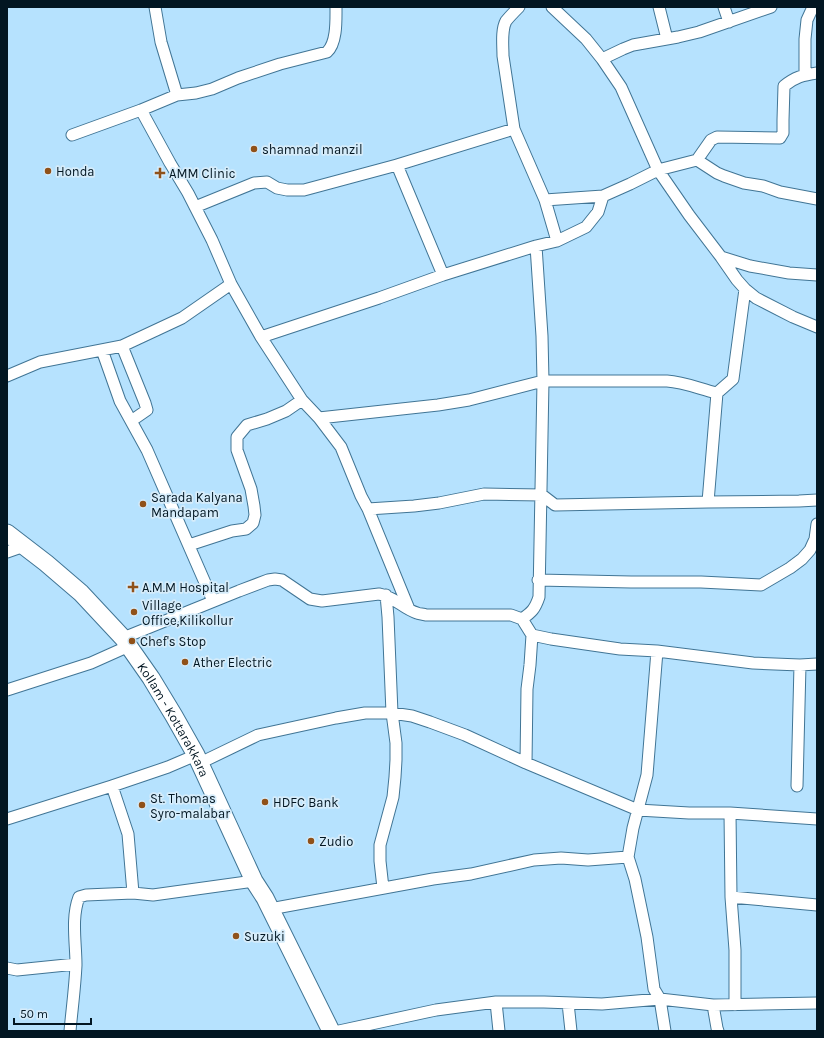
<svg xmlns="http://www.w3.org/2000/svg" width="824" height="1038" font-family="Karla,sans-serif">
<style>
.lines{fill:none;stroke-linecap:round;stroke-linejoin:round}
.street-casing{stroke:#417595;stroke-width:13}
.primary-casing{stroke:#417595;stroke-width:19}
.street{stroke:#fff;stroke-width:11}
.primary{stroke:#fff;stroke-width:17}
.poi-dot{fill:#905119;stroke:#d6ecfa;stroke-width:1.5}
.labels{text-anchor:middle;stroke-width:3.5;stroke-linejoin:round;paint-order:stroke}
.poi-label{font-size:13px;fill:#021622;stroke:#d6ecfa;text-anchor:start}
.street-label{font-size:13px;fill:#021622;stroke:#d6ecfa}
</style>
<rect width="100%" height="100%" fill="#b6e2fe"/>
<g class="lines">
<g class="street-casing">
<path id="street" d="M155 7 161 42 177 95
M519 7C515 11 510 16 506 21 501 30 503 46 503 56L514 129 545 200 557 241
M552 7 586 39 602 59 621 87 658 170 689 215 721 257 737 280 745 289 756 298 793 317 817 327
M659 7 667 39
M724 7 729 22
M602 59 623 49 633 45 678 37 699 32 771 7
M805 74V39L807 20 813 7
M141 110 170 163 188 193 212 240 231 284 261 337 302 400 319 418 341 447 361 496 368 509 409 609
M72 135 141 110 177 95 196 93 212 89 238 78 280 64 327 52C337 43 336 20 336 7
M697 160 717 173 724 176 744 183 763 186 780 192 817 199
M397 165 514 129
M545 200 603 196
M195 207 254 183 267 182 277 188 287 190H304L397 165 443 275
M721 257 750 266 789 273 817 275
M261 337 379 298 443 275 536 246 557 241 586 227 598 212 603 196 630 184 658 170 697 160 711 140 717 137 780 138 783 133V120L784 86C795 77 803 75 817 73
M122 346 145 403 147 410 134 419
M102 350 120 401 147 450 213 601
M7 376 40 362 122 346 182 318 231 284
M319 418 438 405 469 400 543 381H667C684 382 700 389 717 393
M708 502 717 393 733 379 745 289
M368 509 414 506 439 503 484 494 542 495 555 505 708 502 799 501 817 500
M189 545 232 531 246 529 253 523 255 515 254 506 251 489 237 450V437L247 425 267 419 286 411 302 400
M7 552 24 546
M538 580 631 582H701L761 585 790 568 802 559 810 550 815 539 817 524
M522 619C532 612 535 609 539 597L543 381 542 336 536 246
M123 638 239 591 268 580 275 579 282 580 310 599 322 601 379 594C395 597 402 608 417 613 419 614 423 614 426 615H511L522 619 532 635 551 639 620 649 657 651 753 663 800 665 817 664
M657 651 647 775 633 828 628 857 635 879 647 937 654 989 660 999 665 1031
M7 690 91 663 129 646
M200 763 258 735 336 718 365 713H392L412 716 430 722 465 735 526 763 638 810 689 813H730L817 819
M526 763 527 689 530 665 532 635
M797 786 800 665
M730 813 731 897 735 950V1005
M7 819 112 786
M383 888 380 861V845L393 797 395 777 396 760V743L392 713 388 617 386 595
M133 893 128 834 112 786 168 767 196 755
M731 897 817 905
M270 909 433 879 471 874 534 860 561 858 588 860 628 857
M7 968 17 970 76 964
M496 1002 499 1031
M568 1003 571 1031
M713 1005 717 1028 718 1031
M70 1031C72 1009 75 987 76 965 76 943 71 918 79 897L86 895 133 893 153 895 254 881
M339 1031 436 1010 496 1002H544L602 1004 660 999 713 1005 817 1003"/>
</g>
<g class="primary-casing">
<g id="primary">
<path id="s1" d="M7 533 46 563 81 593 123 638 151 678 174 716 196 755 254 881 265 898 331 1031"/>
</g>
</g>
<use href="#street" class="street"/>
<use href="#primary" class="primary"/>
</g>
<g class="poi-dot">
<circle cx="254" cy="149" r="4"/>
<circle cx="48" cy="171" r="4"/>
<path d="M158 167h4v4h4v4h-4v4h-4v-4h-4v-4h4z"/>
<circle cx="143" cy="504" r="4"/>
<path d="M131 581h4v4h4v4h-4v4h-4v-4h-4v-4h4z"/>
<circle cx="134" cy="612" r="4"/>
<circle cx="132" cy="641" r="4"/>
<circle cx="185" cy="662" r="4"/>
<circle cx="265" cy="802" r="4"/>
<circle cx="142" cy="805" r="4"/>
<circle cx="311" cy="841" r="4"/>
<circle cx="236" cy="936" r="4"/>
</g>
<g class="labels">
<g class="poi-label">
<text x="262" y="154">shamnad manzil</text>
<text x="56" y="176">Honda</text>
<text x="169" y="178">AMM Clinic</text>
<text x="151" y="502">Sarada Kalyana<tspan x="151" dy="15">Mandapam</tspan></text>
<text x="142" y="592">A.M.M Hospital</text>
<text x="142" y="610">Village<tspan x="142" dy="15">Office,Kilikollur</tspan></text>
<text x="140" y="646">Chef's Stop</text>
<text x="193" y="667">Ather Electric</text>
<text x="150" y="803">St. Thomas<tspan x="150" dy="15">Syro-malabar</tspan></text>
<text x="273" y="807">HDFC Bank</text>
<text x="319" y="846">Zudio</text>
<text x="244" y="941">Suzuki</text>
</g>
<g class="street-label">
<text dy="5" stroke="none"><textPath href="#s1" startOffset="253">Kollam - Kottarakkara</textPath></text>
</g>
</g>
<rect width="824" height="1038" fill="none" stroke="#021622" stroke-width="16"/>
<path d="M14 1018v6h77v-6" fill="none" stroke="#021622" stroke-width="2"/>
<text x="20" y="1018" font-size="12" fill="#021622" stroke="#d6ecfa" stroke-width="3" paint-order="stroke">50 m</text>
</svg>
